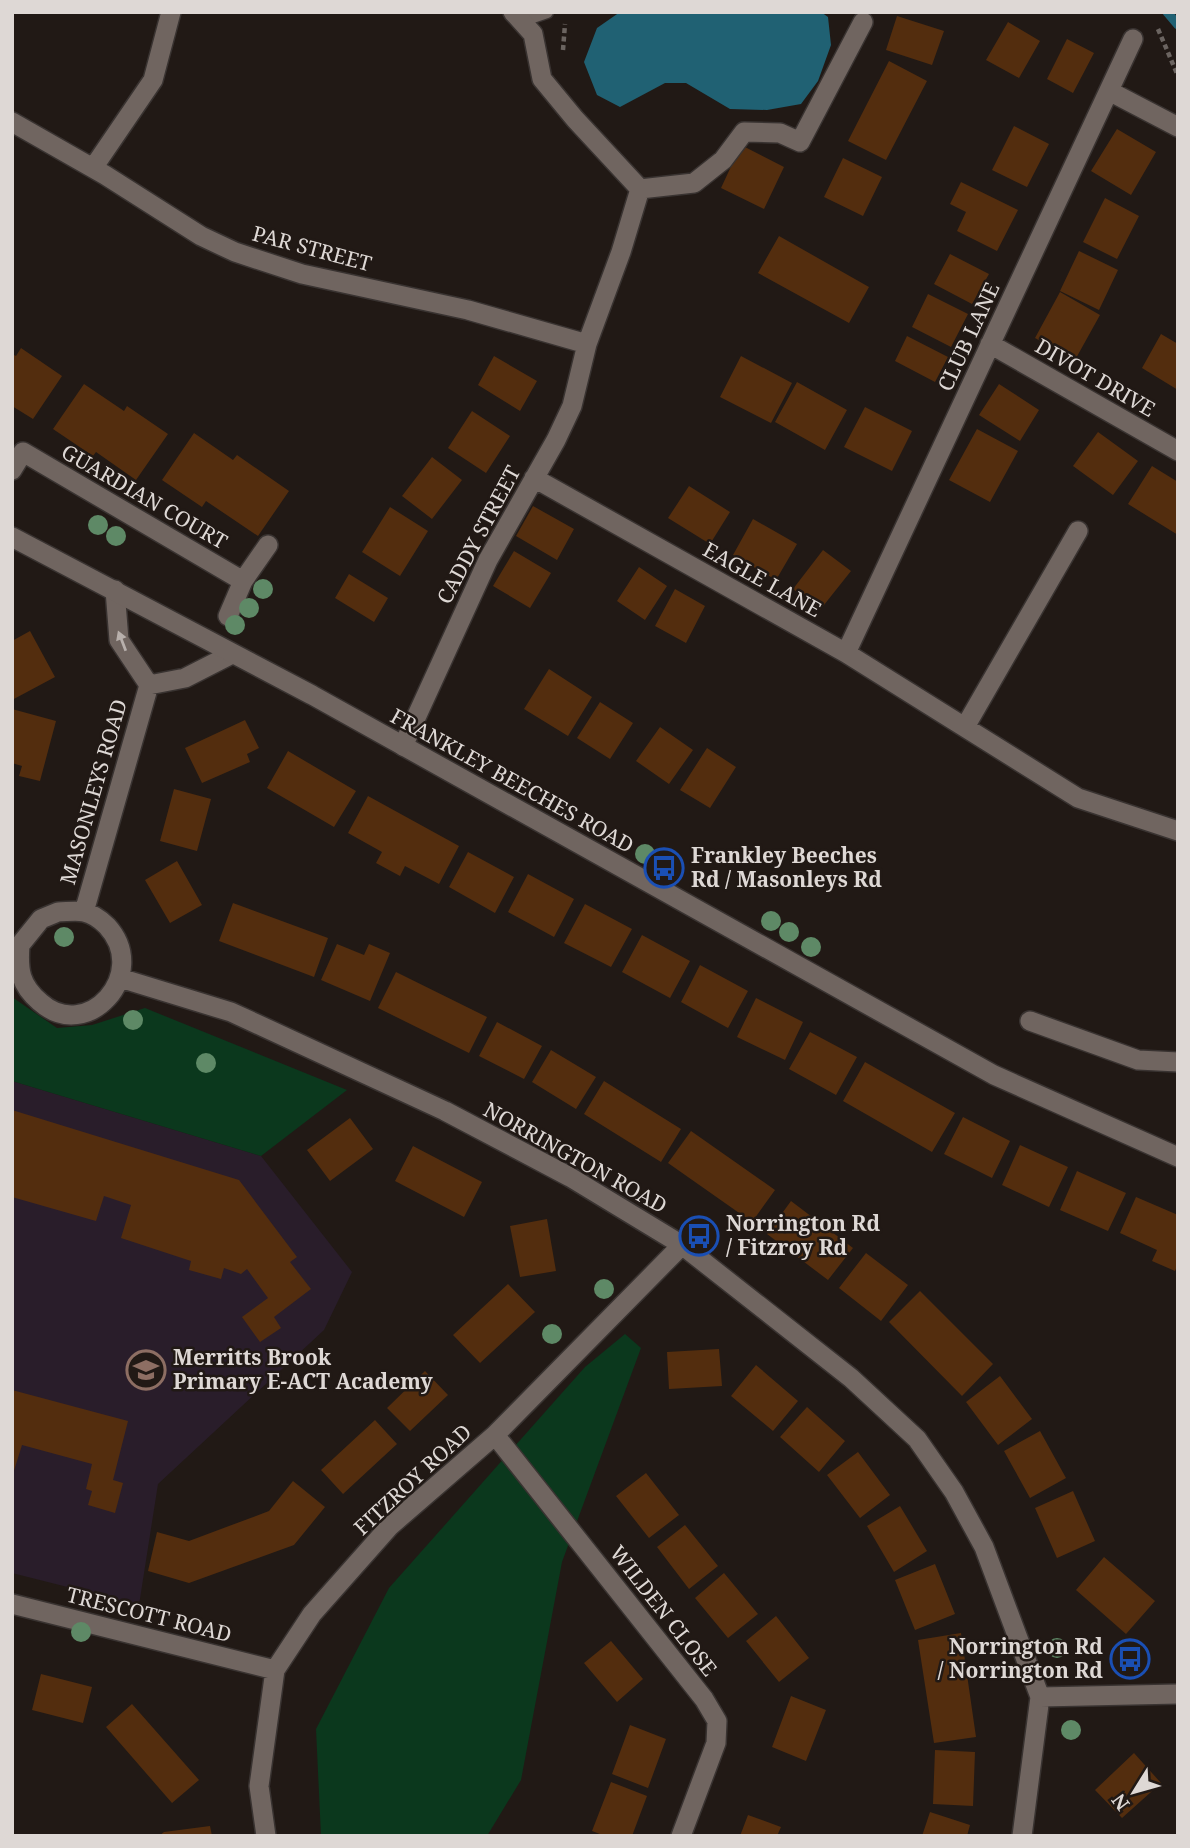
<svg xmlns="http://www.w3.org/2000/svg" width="1190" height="1848" font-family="'Noto Serif',serif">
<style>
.education{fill:#291d2a}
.green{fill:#0b381d}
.water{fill:#206173}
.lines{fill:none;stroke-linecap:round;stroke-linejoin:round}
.stream{stroke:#206173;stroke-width:9}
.building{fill:#532d0e}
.service-casing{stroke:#393331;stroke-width:15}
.minor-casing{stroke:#393331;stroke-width:22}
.tertiary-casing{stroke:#393331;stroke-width:22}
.path{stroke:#6b6460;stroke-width:4.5;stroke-dasharray:5 3.5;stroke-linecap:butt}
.service{stroke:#706560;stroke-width:12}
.minor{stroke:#706560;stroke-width:19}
.tertiary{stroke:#706560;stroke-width:19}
.tree{fill:#5e8966}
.oneway{fill:#b8b0ac}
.labels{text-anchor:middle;stroke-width:5;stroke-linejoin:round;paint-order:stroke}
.street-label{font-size:21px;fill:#ded8d5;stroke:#211915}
.poi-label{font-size:21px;font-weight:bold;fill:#ded8d5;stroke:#211915;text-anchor:start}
</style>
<rect width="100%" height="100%" fill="#211915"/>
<path class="education" d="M12 1081 261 1156 352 1272 324 1330 158 1484 139 1605 12 1573Z"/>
<path class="green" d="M12 997 57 1028 92 1025 145 1008 347 1090 261 1156 12 1081Z
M625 1334 641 1348 562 1562 521 1780 487 1836H321L316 1729 389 1588 585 1367Z"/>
<path class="water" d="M620 12H821L828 17 831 45 818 81 801 104 767 110 730 109 686 83H665L620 107 597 95 584 62 597 28Z"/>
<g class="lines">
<path class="stream" d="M1167 12 1178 25"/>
</g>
<path class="building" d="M897 16 944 31 932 65 886 50Z
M1008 22 1040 41 1019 78 986 60Z
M1067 39 1094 53 1073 93 1047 79Z
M889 61 927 81 886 160 848 141Z
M1014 126 1049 144 1027 187 992 170Z
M1117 129 1156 152 1131 195 1091 171Z
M741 145 784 167 764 209 721 188Z
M843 158 882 177 863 216 824 197Z
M961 182 1018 210 997 251 957 231 966 212 950 204Z
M1105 198 1139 216 1117 259 1083 242Z
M779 236 869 287 849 323 758 273Z
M1079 251 1118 270 1099 310 1060 291Z
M950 254 989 274 972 304 934 284Z
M1060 292 1100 315 1075 360 1035 338Z
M928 294 968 314 951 347 912 327Z
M1161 334 1178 344V390L1142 368Z
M907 336 948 357 935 382 895 361Z
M21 348 62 376 33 419 12 406V354L16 356Z
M494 356 537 381 520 411 478 385Z
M741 356 792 383 771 423 720 397Z
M797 382 847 410 825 450 775 422Z
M84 384 124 411 127 406 168 434 136 480 96 452 93 456 53 429Z
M999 384 1039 410 1020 441 979 415Z
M865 407 912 431 892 471 844 447Z
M472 411 510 436 486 473 448 448Z
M977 429 1018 451 990 502 949 480Z
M1098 432 1138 461 1113 495 1073 466Z
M194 433 233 460 237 455 289 491 258 536 206 501 202 507 162 480Z
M432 457 462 480 432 519 402 496Z
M1152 466 1178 482V535L1128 504Z
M689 486 730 512 710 544 668 518Z
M533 506 574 529 557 560 516 536Z
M390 507 428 531 400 576 362 552Z
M753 519 797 544 776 580 733 555Z
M823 550 851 571 820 610 793 589Z
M514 551 551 573 530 608 493 586Z
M639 567 667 586 645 620 617 601Z
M349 574 388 598 374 622 335 598Z
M675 589 705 606 686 643 655 626Z
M30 631 55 677 12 700V641Z
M549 669 592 697 568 736 524 709Z
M600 702 633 723 610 759 577 738Z
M12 709 56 721 40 781 19 776 22 766 12 763Z
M245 720 259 748 247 754 250 762 202 783 185 748Z
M660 727 693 750 669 784 636 761Z
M707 748 736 767 710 808 680 790Z
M288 751 356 791 334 827 267 788Z
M174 789 211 799 197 851 160 841Z
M368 796 459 846 439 884 405 866 400 876 376 863 382 852 348 833Z
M468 852 514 877 495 913 449 887Z
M177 861 202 905 170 923 145 880Z
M528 874 574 899 554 937 508 912Z
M233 903 328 938 314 977 219 941Z
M585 904 632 929 611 967 564 943Z
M642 935 690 961 670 998 622 972Z
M337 944 364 955 369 944 390 953 370 1001 321 980Z
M700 965 748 991 728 1028 681 1002Z
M396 972 487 1017 469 1053 378 1008Z
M756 998 803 1022 785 1060 737 1037Z
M497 1022 542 1046 524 1079 479 1056Z
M810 1032 857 1057 836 1095 789 1069Z
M551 1050 596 1077 576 1109 532 1082Z
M865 1062 955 1113 932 1152 843 1101Z
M604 1081 681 1129 661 1162 584 1114Z
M12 1110 239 1180 297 1257 290 1262 311 1289 274 1317 281 1328 260 1342 242 1317 268 1298 247 1269 241 1274 224 1268 221 1279 189 1270 191 1261 121 1238 131 1205 104 1196 96 1221 12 1197Z
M963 1117 1010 1141 992 1178 944 1154Z
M350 1118 373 1149 330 1181 307 1150Z
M691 1131 775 1190 752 1222 668 1163Z
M1020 1145 1068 1167 1049 1207 1002 1185Z
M413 1146 482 1182 464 1217 395 1181Z
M1077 1171 1126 1193 1108 1231 1060 1210Z
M1136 1197 1178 1215V1264L1175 1271 1152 1261 1157 1250 1120 1233Z
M791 1201 853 1248 828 1280 767 1234Z
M547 1219 556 1271 520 1277 510 1226Z
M866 1253 908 1285 881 1321 839 1288Z
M508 1284 535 1312 480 1363 453 1335Z
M920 1291 993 1364 962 1396 889 1322Z
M719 1349 722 1386 669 1389 667 1352Z
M756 1365 798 1401 773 1431 731 1396Z
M425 1371 448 1395 410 1431 387 1408Z
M1000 1376 1032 1419 998 1445 966 1402Z
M12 1390 128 1421 113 1480 123 1483 115 1513 88 1505 92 1491 86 1489 92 1464 22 1445 12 1477Z
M807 1407 845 1441 819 1472 780 1437Z
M375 1420 397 1444 343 1494 321 1470Z
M1040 1431 1066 1478 1030 1498 1004 1451Z
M858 1452 890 1495 860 1518 827 1475Z
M646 1473 679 1515 649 1538 616 1496Z
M293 1481 325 1507 294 1545 189 1583 148 1571 157 1532 189 1541 269 1511Z
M1073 1491 1095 1541 1057 1558 1035 1508Z
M900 1506 927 1551 894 1572 867 1526Z
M685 1525 718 1566 689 1589 657 1547Z
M1104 1557 1155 1601 1126 1634 1076 1590Z
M935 1564 955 1614 915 1630 895 1580Z
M724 1573 758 1614 728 1638 695 1598Z
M776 1616 809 1658 779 1682 746 1641Z
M961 1633 976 1737 934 1743 918 1640Z
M611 1641 643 1679 617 1702 584 1663Z
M41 1674 92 1687 83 1723 32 1710Z
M791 1696 826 1710 806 1761 772 1747Z
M132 1704 199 1780 172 1803 106 1727Z
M630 1725 666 1739 648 1788 612 1774Z
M935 1750 975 1752 973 1806 933 1804Z
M1134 1753 1161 1783 1122 1818 1095 1790Z
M611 1782 647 1796 632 1836H605L592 1831Z
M930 1812 970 1825 967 1836H922Z
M748 1815 781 1827 777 1836H740Z
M210 1826 212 1836H159L164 1832Z"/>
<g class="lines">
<g class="service-casing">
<path id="service" d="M521 21 547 12"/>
</g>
<g class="minor-casing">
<path id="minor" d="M513 12 533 34 542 79 575 119 640 189
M1109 91 1178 127
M12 122 105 175 201 236 235 252 302 274 468 310 587 344
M93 168 153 80 171 12
M640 189 694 183 723 160 744 132 780 133 800 142 863 22
M990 344 1178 451
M12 470 23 452 243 581
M534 478 846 653 1078 798 1178 831
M228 616 243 581 268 545
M846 653 1133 39
M149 685 185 678 232 654
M965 727 1078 531
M403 746 488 560 556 440 572 406 587 344 621 252 640 189
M58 912C66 912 76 910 84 912 93 914 101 920 107 926 151 974 87 1044 40 1002 20 985 18 970 20 945L41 919Z
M84 912 149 685 119 640 115 590
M120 978 231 1012 445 1111 570 1177 682 1245 851 1378 917 1439 954 1492 984 1547 1040 1697 1022 1836
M1030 1021 1138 1060 1178 1062
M495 1435 704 1699 717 1721 716 1743 681 1836
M12 1604 275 1670
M1040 1697 1178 1694
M266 1836 259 1786 275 1670 312 1614 390 1526 495 1435 682 1245"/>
</g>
<g class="tertiary-casing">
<path id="tertiary" d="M12 537 312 695 994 1075 1178 1157"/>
</g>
<path class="path" d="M1158 29 1178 76
M563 50 565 24"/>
<use href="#service" class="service"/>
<use href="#minor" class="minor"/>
<use href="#tertiary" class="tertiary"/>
</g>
<g class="tree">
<circle cx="98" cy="525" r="10"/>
<circle cx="116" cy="536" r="10"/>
<circle cx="263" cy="589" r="10"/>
<circle cx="249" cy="608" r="10"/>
<circle cx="235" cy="625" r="10"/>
<circle cx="645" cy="854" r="10"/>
<circle cx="771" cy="921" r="10"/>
<circle cx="789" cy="932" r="10"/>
<circle cx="64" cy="937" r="10"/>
<circle cx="811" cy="947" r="10"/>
<circle cx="133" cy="1020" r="10"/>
<circle cx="206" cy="1063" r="10"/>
<circle cx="604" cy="1289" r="10"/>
<circle cx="552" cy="1334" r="10"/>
<circle cx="81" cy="1632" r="10"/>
<circle cx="1057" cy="1648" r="10"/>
<circle cx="1071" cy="1730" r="10"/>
</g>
<defs><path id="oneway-solid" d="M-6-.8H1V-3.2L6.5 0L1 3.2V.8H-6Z" transform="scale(1.75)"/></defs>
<use class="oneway" href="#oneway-solid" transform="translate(122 641) rotate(-111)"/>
<defs>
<g id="bus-ring" transform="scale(2.0125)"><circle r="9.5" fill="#211915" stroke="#1a4fb4" stroke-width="1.5"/><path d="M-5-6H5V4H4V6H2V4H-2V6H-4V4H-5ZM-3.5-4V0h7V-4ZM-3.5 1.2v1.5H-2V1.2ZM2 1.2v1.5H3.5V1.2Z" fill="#1a4fb4"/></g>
<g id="school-ring" transform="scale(2.0125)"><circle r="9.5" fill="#211915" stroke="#8d6e63" stroke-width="1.5"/><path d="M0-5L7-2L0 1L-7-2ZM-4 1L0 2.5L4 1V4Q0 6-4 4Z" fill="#8d6e63"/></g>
</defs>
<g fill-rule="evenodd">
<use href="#bus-ring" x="664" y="868"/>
<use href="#bus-ring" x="699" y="1236"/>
<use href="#school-ring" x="146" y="1370"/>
<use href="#bus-ring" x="1130" y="1659"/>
</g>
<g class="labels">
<g class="street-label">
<text transform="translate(312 249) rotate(15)" y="7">PAR STREET</text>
<text transform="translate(969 337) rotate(-65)" y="7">CLUB LANE</text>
<text transform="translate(1095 378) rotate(30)" y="7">DIVOT DRIVE</text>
<text transform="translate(144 497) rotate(30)" y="7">GUARDIAN COURT</text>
<text transform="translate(479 535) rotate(-62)" y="7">CADDY STREET</text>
<text transform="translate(762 580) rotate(29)" y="7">EAGLE LANE</text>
<text transform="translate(512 781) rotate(29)" y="7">FRANKLEY BEECHES ROAD</text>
<text transform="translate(94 792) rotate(-74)" y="7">MASONLEYS ROAD</text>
<text transform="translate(575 1158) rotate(29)" y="7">NORRINGTON ROAD</text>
<text transform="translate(413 1480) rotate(-43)" y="7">FITZROY ROAD</text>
<text transform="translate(663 1611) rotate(52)" y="7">WILDEN CLOSE</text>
<text transform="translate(149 1615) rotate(14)" y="7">TRESCOTT ROAD</text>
</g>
<g class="poi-label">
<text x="691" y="863">Frankley Beeches<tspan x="691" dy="24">Rd / Masonleys Rd</tspan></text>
<text x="726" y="1231">Norrington Rd<tspan x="726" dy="24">/ Fitzroy Rd</tspan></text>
<text x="173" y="1365">Merritts Brook<tspan x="173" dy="24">Primary E-ACT Academy</tspan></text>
<text x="1103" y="1654" text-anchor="end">Norrington Rd<tspan x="1103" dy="24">/ Norrington Rd</tspan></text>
</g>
</g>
<rect width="1190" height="1848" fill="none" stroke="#ded8d5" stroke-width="28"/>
<g transform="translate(1134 1792) rotate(233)" stroke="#211915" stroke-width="5" paint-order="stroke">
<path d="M0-5L12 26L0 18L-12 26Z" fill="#ded8d5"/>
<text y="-10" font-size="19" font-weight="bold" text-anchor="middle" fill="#ded8d5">N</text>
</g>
</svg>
